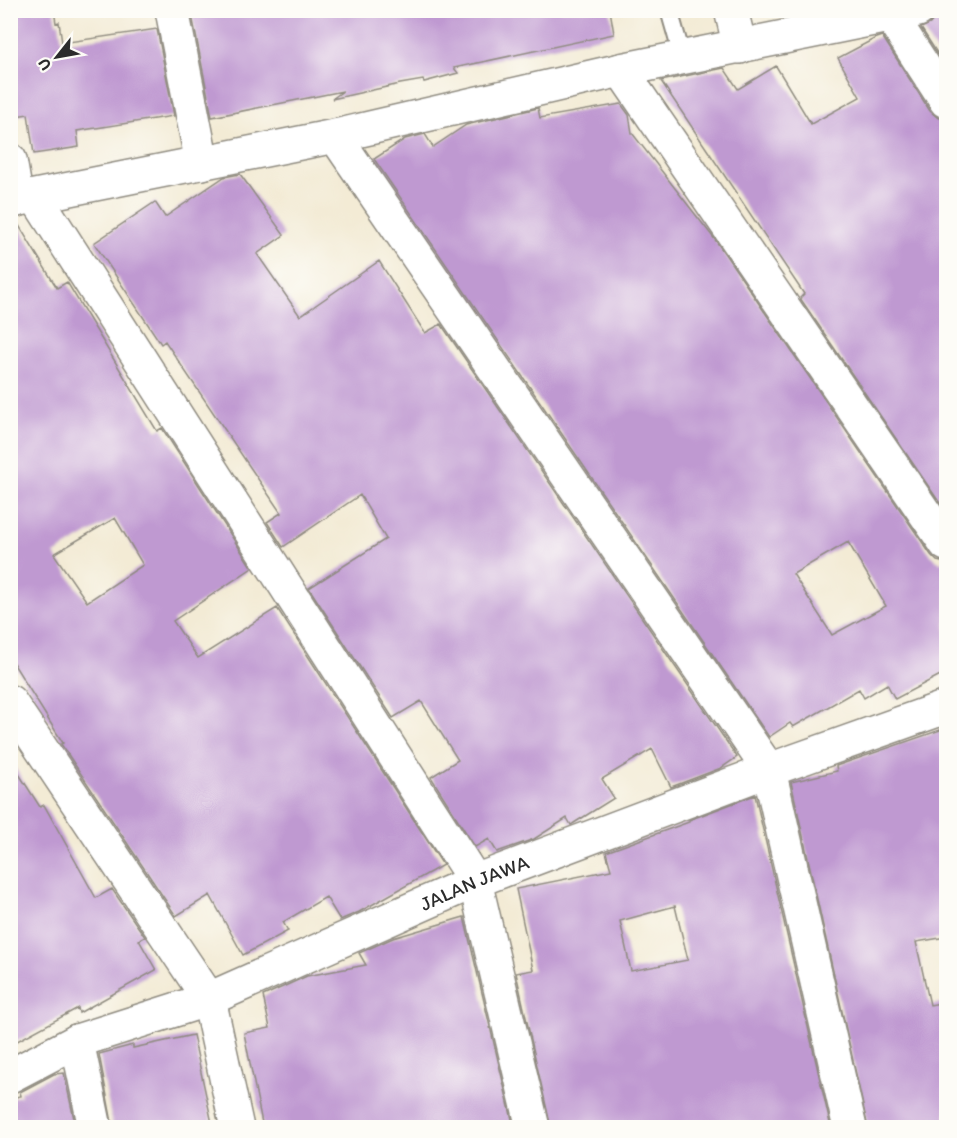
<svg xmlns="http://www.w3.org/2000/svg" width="957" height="1138" font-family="Itim,sans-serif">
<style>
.building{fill:#bf99d1;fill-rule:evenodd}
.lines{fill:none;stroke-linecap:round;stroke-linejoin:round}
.service-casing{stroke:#8f8b80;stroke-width:20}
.minor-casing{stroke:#8f8b80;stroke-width:36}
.service{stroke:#fff;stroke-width:16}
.minor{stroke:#fff;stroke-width:33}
.labels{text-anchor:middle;stroke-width:4.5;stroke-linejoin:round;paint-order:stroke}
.street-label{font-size:20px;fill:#2b2b2b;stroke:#fdfcf7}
</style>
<rect width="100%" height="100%" fill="#fdfcf7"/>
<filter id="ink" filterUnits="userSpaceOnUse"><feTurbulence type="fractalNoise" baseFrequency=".0167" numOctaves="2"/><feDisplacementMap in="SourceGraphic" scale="12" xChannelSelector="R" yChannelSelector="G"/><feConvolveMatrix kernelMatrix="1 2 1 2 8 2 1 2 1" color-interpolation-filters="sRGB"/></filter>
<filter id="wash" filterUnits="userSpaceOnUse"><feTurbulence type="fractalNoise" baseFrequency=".008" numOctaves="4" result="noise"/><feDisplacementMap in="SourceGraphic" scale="24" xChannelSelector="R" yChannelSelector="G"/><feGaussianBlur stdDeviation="1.35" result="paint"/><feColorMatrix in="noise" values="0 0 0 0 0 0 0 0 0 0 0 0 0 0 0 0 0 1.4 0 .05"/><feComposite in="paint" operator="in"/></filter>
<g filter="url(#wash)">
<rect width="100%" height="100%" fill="#f3ebd5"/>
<g id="blocks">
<path class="building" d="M10 10H54L56 23 59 22 62 43 157 29 174 116 77 131 79 147 34 154 28 114 10 117Z
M191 10H610L614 34 454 68 458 73 424 82 423 80 400 84 332 99 343 91 212 117Z
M946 14V67L921 28 930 24 936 16Z
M882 36 930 111 937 117 946 120V512L800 298 804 294 661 81 724 68 738 89 776 66 811 124 860 97 838 58 876 38Z
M621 104 629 115 632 133 716 241 931 555 937 561 946 563V672L895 699 887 684 864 698 859 689 793 727 790 723 769 737 374 159 405 139 425 134 433 147 466 125 538 108 540 118ZM848 542 886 606 832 635 793 574Z
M240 174 284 235 257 254 300 316 379 261 425 333 441 324 737 757 721 768 671 787 652 749 602 779 614 798 574 823 571 825 567 818 534 839 497 852 489 839 475 847 431 777 458 760 421 701 393 718 309 588 386 539 360 495 283 547 267 522 281 513 165 341 161 344 94 243 155 202 165 217 224 177Z
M10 219H15L57 288 67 282 157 431 162 428 252 568 173 621 198 658 277 608 443 865 359 912 340 920 326 897 283 922 288 931 243 955 210 895 176 916 61 744 63 743 10 658ZM115 518 143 565 87 602 54 554Z
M946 728V937L916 942 930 1005 946 1002V1128H868L791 782 837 771 836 766Z
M10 760 40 807 44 805 96 898 112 889 145 937 139 940 156 970 79 1013 78 1008 10 1045Z
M755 795 831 1128H551L516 973 533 970 516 889 611 870 606 852 689 822V820ZM675 906 688 960 631 971 620 921Z
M464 917 514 1128H263L244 1033 270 1028 263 996 307 976 366 965 359 953 393 938Z
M193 1035 213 1128H113L99 1054 133 1045V1048Z
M64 1073 76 1128H10V1098L21 1096 20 1092 54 1074Z"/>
</g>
</g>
<g filter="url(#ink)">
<use href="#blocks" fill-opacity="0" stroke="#8f8b80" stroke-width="1.5"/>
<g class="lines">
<g class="service-casing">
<path id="service" d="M669 10 683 59"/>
</g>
<g class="minor-casing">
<g id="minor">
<path d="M172 10 202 163"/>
<path d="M731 10 740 47"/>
<path d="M891 16 946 101"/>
<path d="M621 70 946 544"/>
<path d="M335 136 769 770 850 1128"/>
<path d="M10 160 17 200"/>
<path d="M36 197 475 881 533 1128"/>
<path d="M10 201 335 136 621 70 918 10"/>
<path d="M10 702 209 999 237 1128"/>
<path d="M77 1041 95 1128"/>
<path id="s1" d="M10 1076 77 1041 209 999 475 881 769 770 946 707"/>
</g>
</g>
<use href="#service" class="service"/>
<use href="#minor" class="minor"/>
</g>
</g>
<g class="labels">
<g class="street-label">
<text dy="7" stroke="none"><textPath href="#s1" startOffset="504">JALAN JAWA</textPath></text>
</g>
</g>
<rect width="957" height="1138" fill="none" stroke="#fdfcf7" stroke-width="36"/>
<g transform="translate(57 57) rotate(239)" stroke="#fdfcf7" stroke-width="4.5" paint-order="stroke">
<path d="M0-4.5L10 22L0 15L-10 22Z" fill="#2b2b2b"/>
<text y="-9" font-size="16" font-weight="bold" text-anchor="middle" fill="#2b2b2b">U</text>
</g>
</svg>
